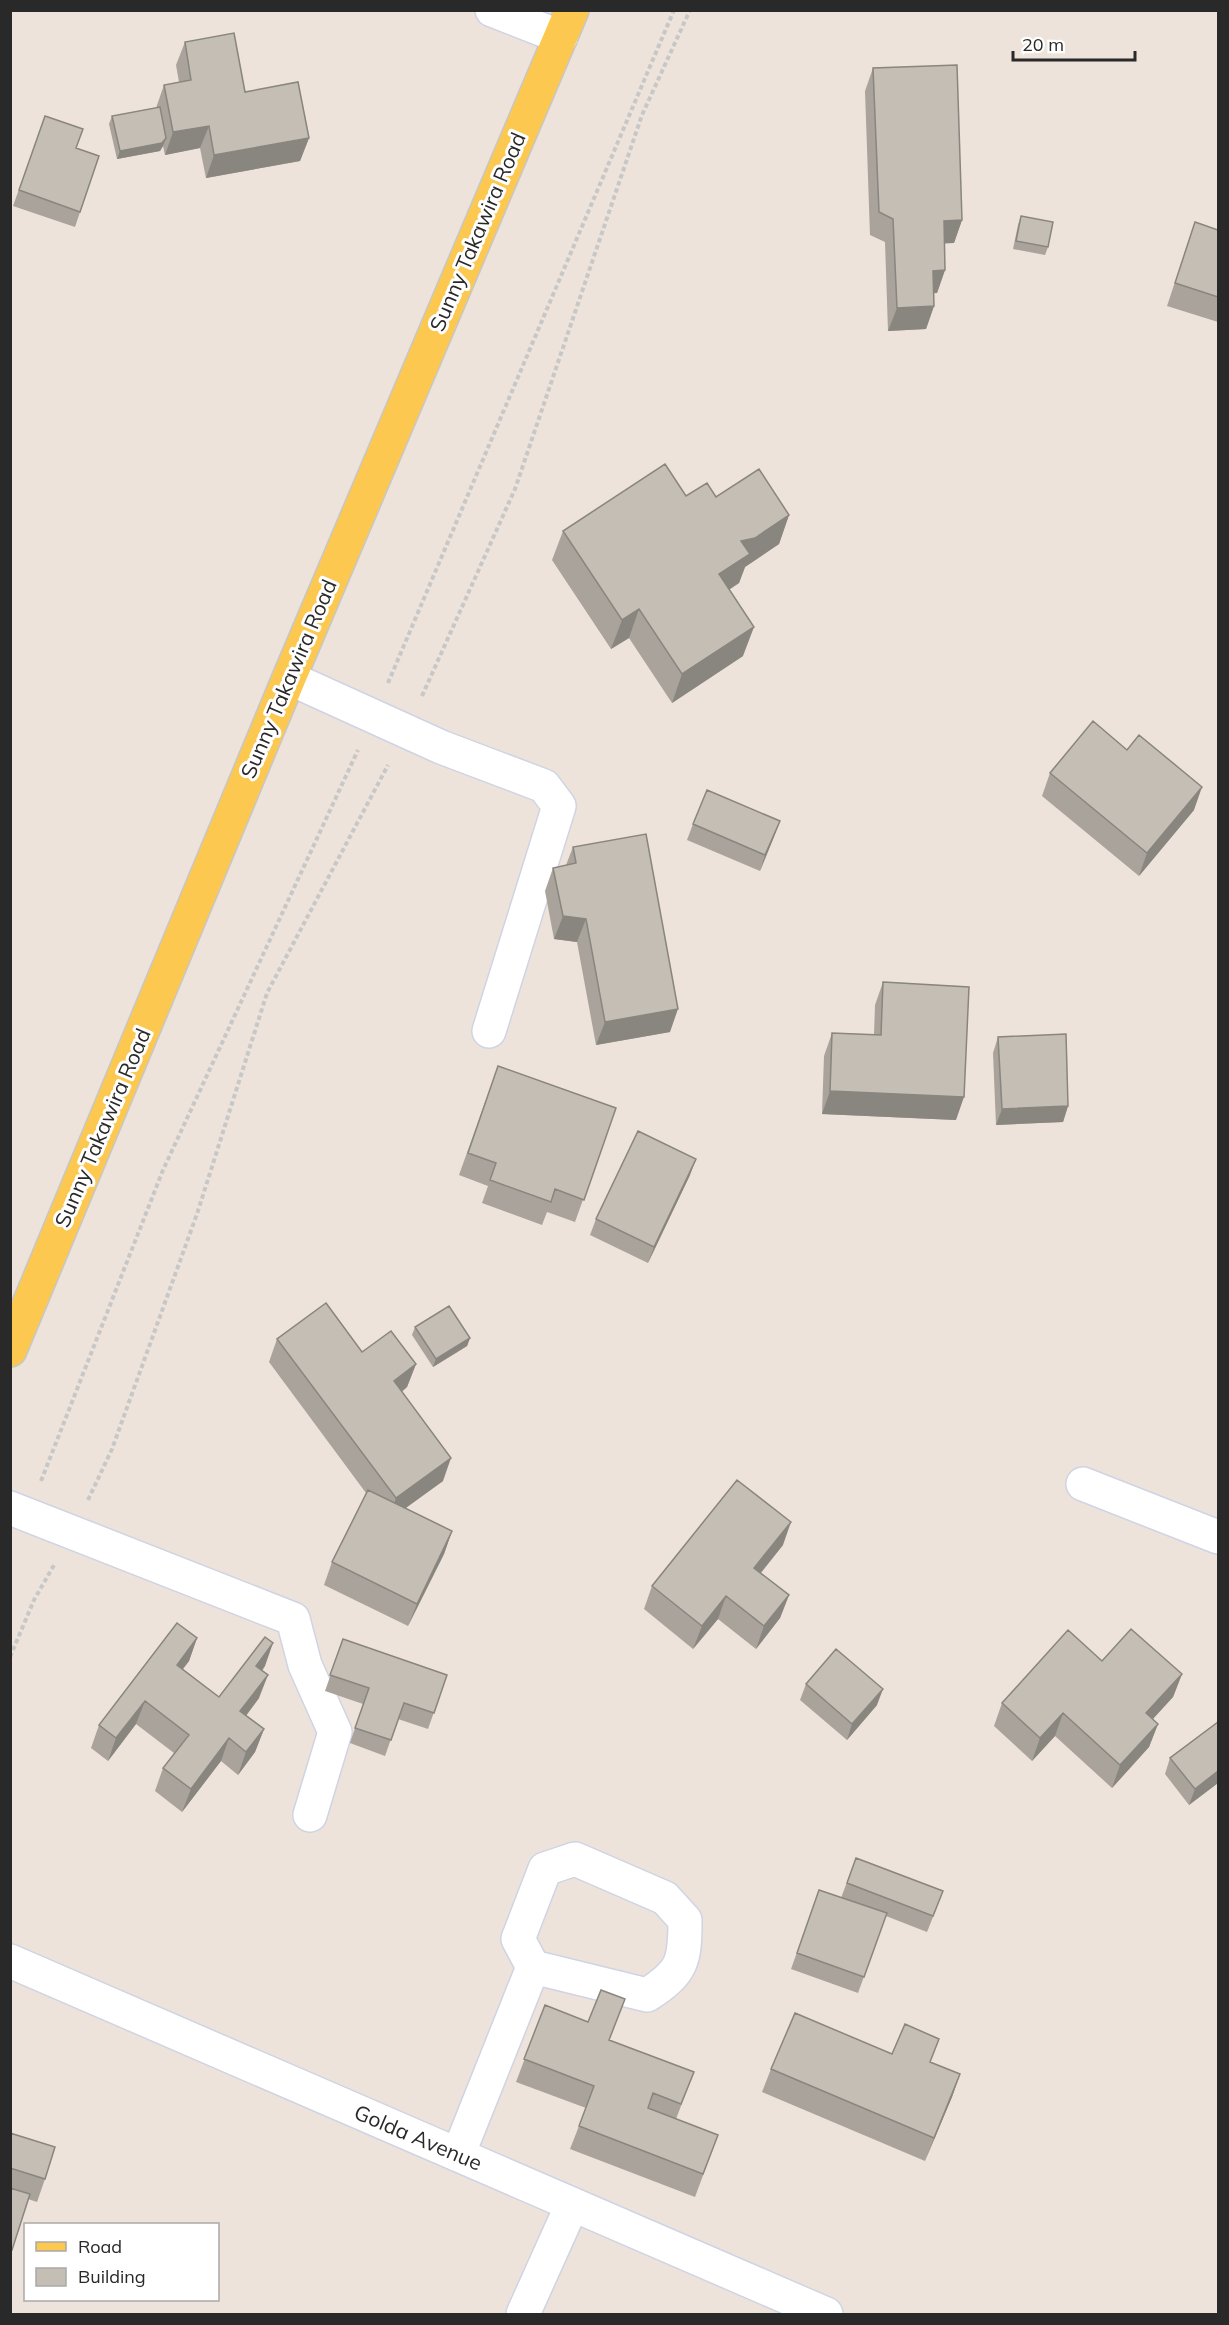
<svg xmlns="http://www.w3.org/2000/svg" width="1229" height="2325" font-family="Mulish,sans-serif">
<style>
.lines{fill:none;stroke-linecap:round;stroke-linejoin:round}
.minor-casing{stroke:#cfd4e4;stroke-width:36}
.major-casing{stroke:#c7c7c7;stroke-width:36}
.path{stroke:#c7c7c7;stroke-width:4;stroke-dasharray:4.5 3;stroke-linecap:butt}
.minor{stroke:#fff;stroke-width:33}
.major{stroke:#fcc850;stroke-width:33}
.wall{fill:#a9a39c}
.shaded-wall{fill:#89857f}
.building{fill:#c4beb5;stroke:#89857f;stroke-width:1.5}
.labels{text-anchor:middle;stroke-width:6;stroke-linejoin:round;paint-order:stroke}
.street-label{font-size:21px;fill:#292929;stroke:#fff}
</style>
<rect width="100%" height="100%" fill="#ede3da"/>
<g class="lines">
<g class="minor-casing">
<path id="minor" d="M492 10 561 37
M289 678 441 747 544 786 559 806 489 1031
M1083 1484 1218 1537
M10 1508 293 1619 305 1665 335 1732 310 1815
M575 1859 665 1898 685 1920C685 1961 683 1972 647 1995L533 1967 518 1939 545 1869Z
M10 1961 826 2314
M458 2155 533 1967
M523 2314 572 2205"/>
</g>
<g class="major-casing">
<path id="major" d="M10 1350 289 678 572 10"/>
</g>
<path class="path" d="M388 683 674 10
M422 696 515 489 642 115 690 10
M41 1481 163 1170 358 750
M88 1500 112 1449 197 1214 267 993 388 765
M10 1657 34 1600 54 1565"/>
<use href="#minor" class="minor"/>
<use href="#major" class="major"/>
</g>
<path class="wall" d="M185 42 245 92 309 138 300 161 206 178 200 148 165 155 163 146 160 151 117 159 109 124 112 116 156 108 164 85 179 82 176 65Z
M873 68 962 220 954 243H944L945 270 937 293H934V306L926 329 888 331 885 242 870 235 865 91Z
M45 116 76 148 99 156 75 227 13 206Z
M1021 216 1048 247 1045 255 1013 249 1018 225Z
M1195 222 1218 230V322L1167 306Z
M686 496 716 497 789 515 779 544 745 567 739 583 729 590 743 656 672 703 629 638 611 649 552 560 563 531Z
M1050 773 1194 810 1139 876 1042 796Z
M780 821 760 871 687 840 693 824Z
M573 847 670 1032 596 1045 577 942 554 939 545 891 553 868 566 865Z
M883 982 956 1120 822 1114 824 1056 832 1033 874 1035 875 1005Z
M998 1037 1068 1106 1063 1122 996 1125 993 1053Z
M498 1066 616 1108 575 1222 547 1212 542 1225 482 1203 488 1186 459 1175Z
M690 1175 648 1263 590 1235 596 1219Z
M415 1327 470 1338 467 1346 433 1367 412 1335Z
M277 1339 362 1352 416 1364 407 1387 402 1392 443 1481 405 1508 452 1531 444 1554 408 1626 324 1585 332 1562 366 1493 269 1362Z
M783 1545 761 1573 789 1595 780 1618 756 1649 718 1619 693 1649 644 1609 652 1586Z
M197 1638 189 1661 183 1669 219 1697 265 1666 262 1671 259 1698 246 1716 264 1729 255 1752 238 1775 221 1761 182 1812 155 1791 163 1768 174 1753 136 1724 108 1761 91 1748 99 1725Z
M343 1639 447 1675 428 1729 398 1719 385 1756 350 1743 363 1704 325 1691Z
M1102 1661 1182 1674 1173 1697 1153 1719 1158 1724 1149 1747 1112 1788 1055 1736 1032 1761 994 1726 1002 1703Z
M806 1684 877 1705 847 1740 800 1700Z
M1218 1722V1783L1189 1805 1165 1774 1170 1758Z
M856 1858 937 1907 927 1932 886 1916 858 1993 791 1969 819 1890 841 1898Z
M545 2005 610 2041 694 2072 676 2119 718 2135 695 2197 570 2149 586 2108 516 2082Z
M892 2054 930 2062 960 2074 952 2097 925 2161 762 2092 771 2069Z
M10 2133 45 2179 37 2202 28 2199 10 2254Z"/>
<path class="shaded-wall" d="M209 126 200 148 165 155 173 132Z
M166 138 163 146 160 151 117 159 120 151Z
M309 138 300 161 206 178 214 155Z
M962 220 954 243 935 244 944 221Z
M945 270 937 293 924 294 933 271Z
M934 306 926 329 888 331 897 308Z
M789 515 779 544 745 567 739 583 708 603 719 574 741 541Z
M639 609 629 638 611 649 622 620Z
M754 627 743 656 672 703 682 674Z
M1202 787 1194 810 1139 876 1147 853Z
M780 821 774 837 760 871 765 855Z
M563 916 586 919 577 942 554 939Z
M678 1009 670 1032 596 1045 605 1022Z
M830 1091 964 1097 956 1120 822 1114Z
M1068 1106 1063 1122 996 1125 1002 1109Z
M696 1159 690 1175 648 1263 654 1247Z
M470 1338 467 1346 433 1367 436 1359Z
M416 1364 407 1387 385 1404 394 1381Z
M451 1458 443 1481 388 1521 396 1498Z
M791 1522 783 1545 746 1591 754 1568Z
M452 1531 444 1554 408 1626 417 1604Z
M789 1595 780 1618 756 1649 764 1626Z
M726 1596 718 1619 693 1649 702 1626Z
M197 1638 189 1661 168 1688 177 1665Z
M273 1643 265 1666 248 1689 256 1666Z
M1182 1674 1173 1697 1137 1736 1146 1713Z
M268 1675 259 1698 232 1734 240 1711Z
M883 1689 877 1705 847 1740 852 1724Z
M145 1701 136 1724 108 1761 116 1738Z
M1063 1713 1055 1736 1032 1761 1040 1738Z
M1158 1724 1149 1747 1112 1788 1120 1765Z
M264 1729 255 1752 238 1775 246 1752Z
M229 1738 221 1761 182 1812 191 1789Z
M1218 1771V1783L1189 1805 1195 1789Z
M960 2074 952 2097 925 2161 934 2138Z"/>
<path class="building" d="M234 33 245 92 298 82 309 138 214 155 209 126 173 132 164 85 191 80 185 42Z
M957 65 962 220 944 221 945 270 933 271 934 306 897 308 893 219 879 212 873 68Z
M160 107 166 138 162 143 120 151 112 116Z
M45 116 83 129 76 148 99 156 80 212 19 190Z
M1021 216 1053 222 1048 247 1016 241Z
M1195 222 1218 230V297L1175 283Z
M665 464 686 496 707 483 716 497 759 469 789 515 755 538 741 541 750 554 719 574 754 627 682 674 639 609 622 620 563 531Z
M1093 721 1127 750 1139 735 1202 787 1147 853 1050 773Z
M707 790 780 821 765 855 693 824Z
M646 834 678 1009 605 1022 586 919 563 916 553 868 576 863 573 847Z
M883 982 969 987 964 1097 830 1091 832 1033 881 1035Z
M1066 1034 1068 1106 1002 1109 998 1037Z
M498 1066 616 1108 584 1200 555 1189 551 1202 490 1180 496 1163 468 1153Z
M638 1131 696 1159 654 1247 596 1219Z
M326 1303 362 1352 391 1331 416 1364 394 1381 451 1458 396 1498 277 1339Z
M449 1306 470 1338 436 1359 415 1327Z
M737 1480 791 1522 754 1568 789 1595 764 1626 726 1596 702 1626 652 1586Z
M368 1490 452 1531 417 1604 332 1562Z
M177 1623 197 1638 177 1665 219 1697 265 1637 273 1643 256 1666 268 1675 240 1711 264 1729 246 1752 229 1738 191 1789 163 1768 189 1735 145 1701 116 1738 99 1725Z
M1131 1629 1182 1674 1146 1713 1158 1724 1120 1765 1063 1713 1040 1738 1002 1703 1068 1630 1102 1661Z
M343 1639 447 1675 434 1713 404 1703 391 1740 355 1728 369 1688 330 1675Z
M836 1649 883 1689 852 1724 806 1684Z
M1218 1722V1771L1195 1789 1170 1758Z
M856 1858 943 1891 933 1916 847 1883Z
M819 1890 887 1913 864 1977 797 1953Z
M601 1990 625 1999 609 2040 694 2072 681 2104 653 2093 648 2108 718 2135 703 2174 579 2126 594 2086 524 2059 545 2005 588 2022Z
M795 2013 892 2054 905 2024 939 2039 930 2062 960 2074 934 2138 771 2069Z
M10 2133 55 2147 45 2179 10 2168Z
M10 2188 30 2194 12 2250 10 2249Z"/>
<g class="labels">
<g class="street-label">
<text transform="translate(478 232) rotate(-67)" y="7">Sunny Takawira Road</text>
<text transform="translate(289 679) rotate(-67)" y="7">Sunny Takawira Road</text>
<text transform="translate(103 1128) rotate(-67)" y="7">Sunny Takawira Road</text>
<text transform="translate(418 2138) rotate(23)" y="7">Golda Avenue</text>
</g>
</g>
<rect width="1229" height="2325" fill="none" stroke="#292929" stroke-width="24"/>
<rect x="24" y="2223" width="195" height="78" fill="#ffffff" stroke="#a9a9a9" stroke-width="1.5"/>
<rect x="36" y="2242" width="30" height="9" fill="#fcc850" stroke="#a9a9a9" stroke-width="1.5"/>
<text x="78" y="2253" font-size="18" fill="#292929">Road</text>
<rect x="36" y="2268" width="30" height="18" fill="#c4beb5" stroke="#a9a9a9" stroke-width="1.5"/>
<text x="78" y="2283" font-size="18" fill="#292929">Building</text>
<path d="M1013 51v9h122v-9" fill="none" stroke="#292929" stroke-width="3"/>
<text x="1022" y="51" font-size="18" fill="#292929" stroke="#ffffff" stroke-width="4.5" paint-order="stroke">20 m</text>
</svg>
